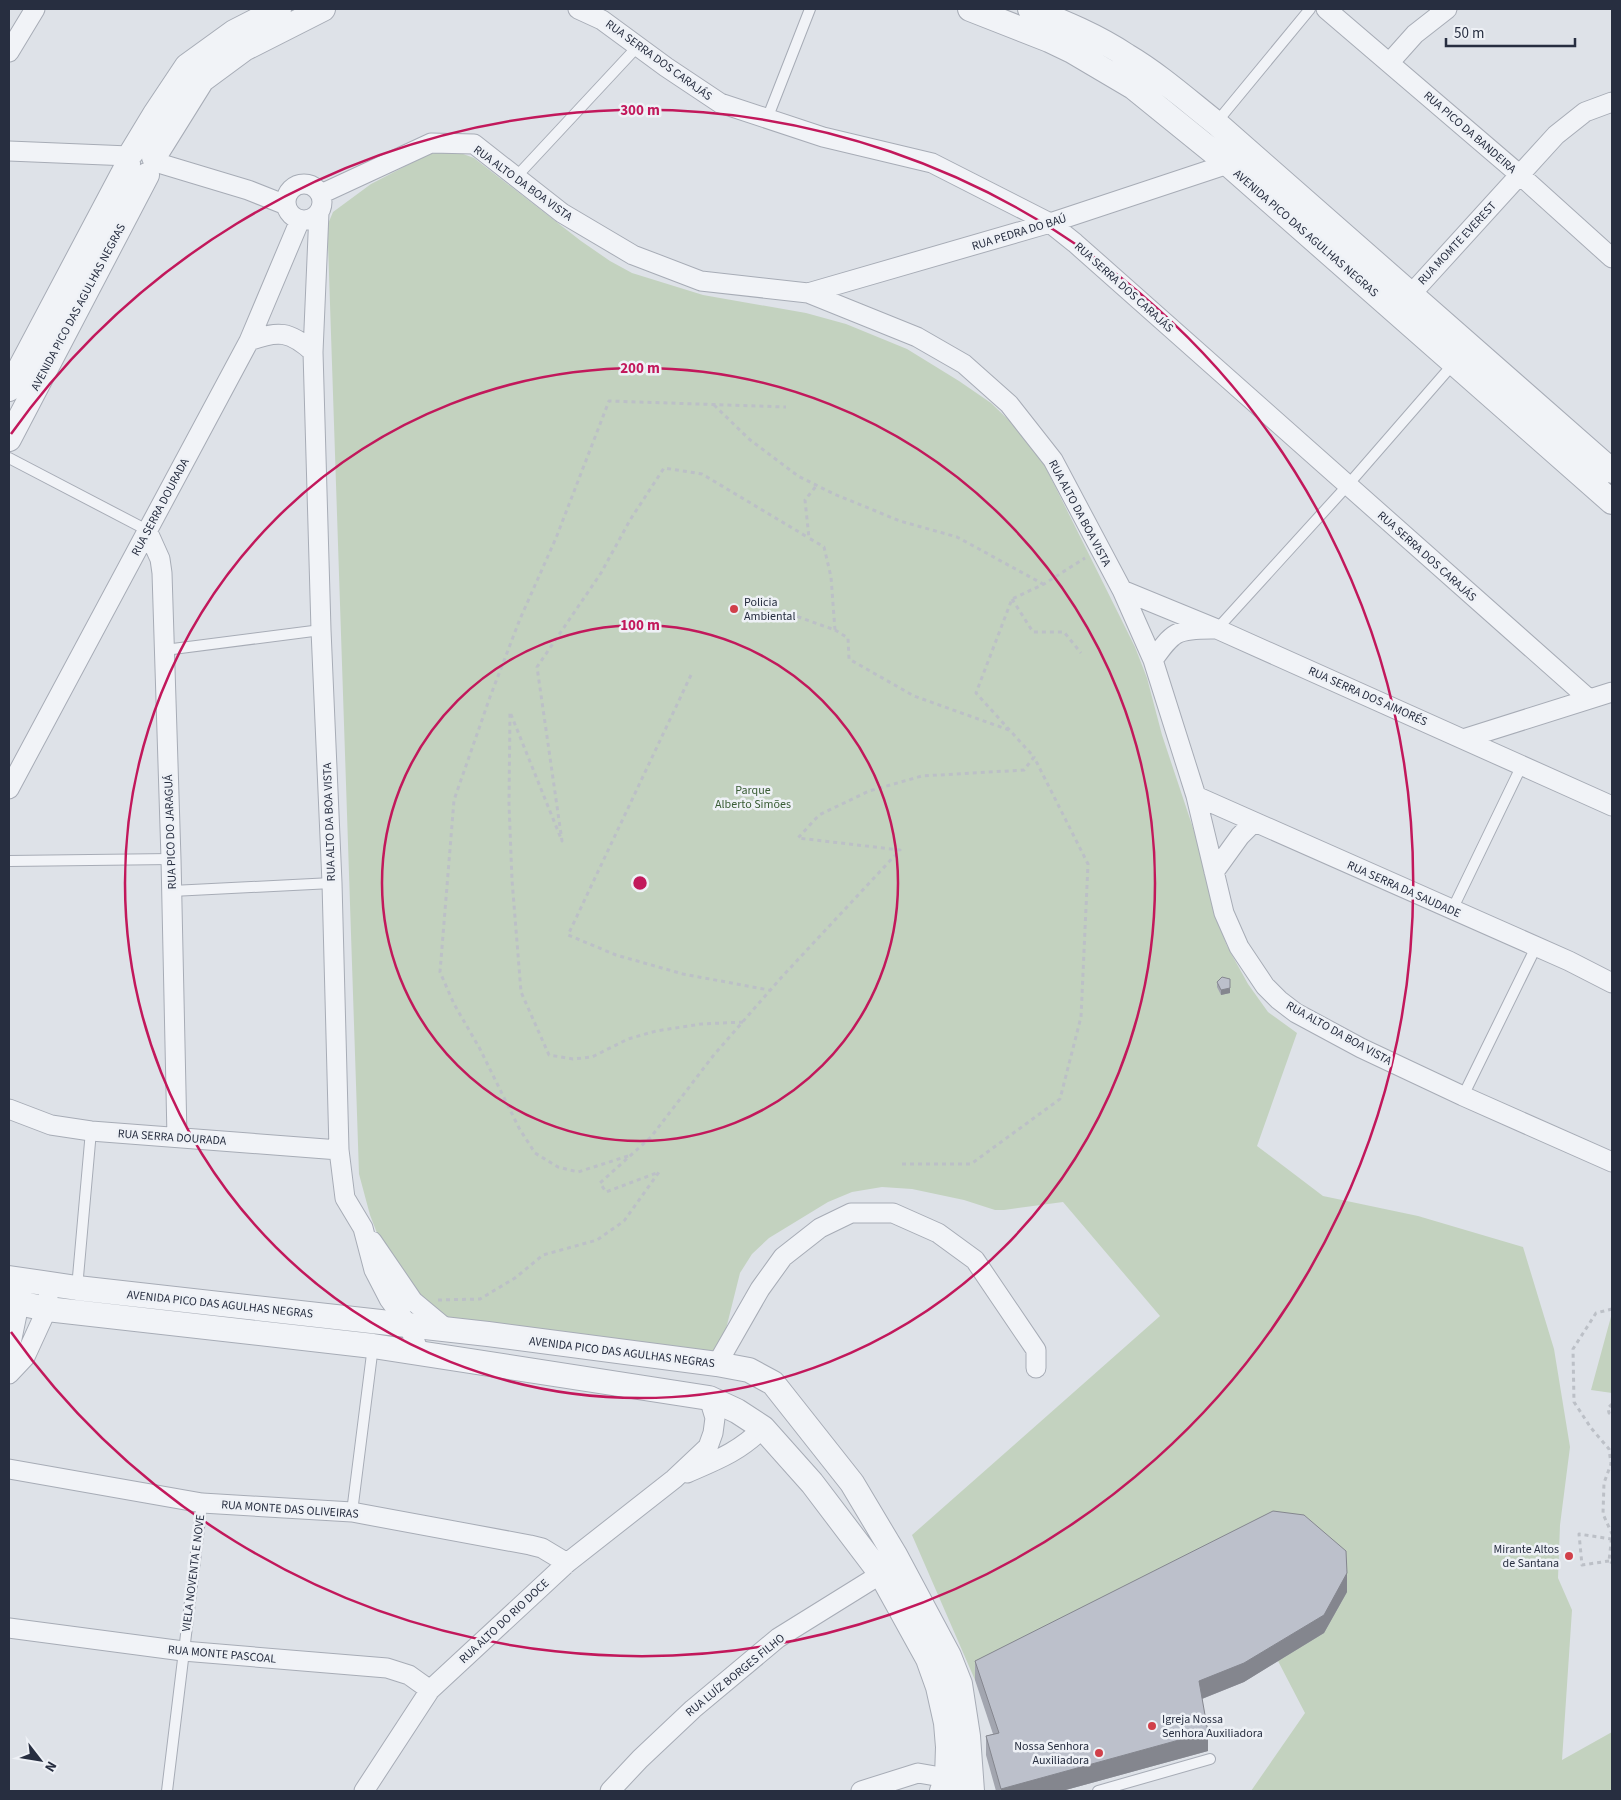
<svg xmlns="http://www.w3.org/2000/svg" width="1621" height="1800" font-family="'Source Sans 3',sans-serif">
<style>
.green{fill:#c3d2bf}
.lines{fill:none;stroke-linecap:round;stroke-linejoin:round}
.service-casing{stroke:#a7acb6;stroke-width:12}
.minor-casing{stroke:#a7acb6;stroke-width:21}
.tertiary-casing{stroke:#a7acb6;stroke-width:26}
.path{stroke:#bcc0c7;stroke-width:3;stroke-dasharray:4 4;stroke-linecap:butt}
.service{stroke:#f1f3f7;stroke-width:10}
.minor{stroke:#f1f3f7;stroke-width:19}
.tertiary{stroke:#f1f3f7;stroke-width:24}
.wall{fill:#a2a5af}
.shaded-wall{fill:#84868e}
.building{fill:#bcc0cb;stroke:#84868e}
.ring{fill:none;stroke:#c2185b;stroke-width:2.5}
.poi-dot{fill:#d1404a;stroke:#eef1f6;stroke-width:2}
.labels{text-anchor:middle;stroke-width:5;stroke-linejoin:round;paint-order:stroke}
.street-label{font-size:12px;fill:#272e40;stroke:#eef1f6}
.poi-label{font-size:12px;fill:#272e40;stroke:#eef1f6;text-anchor:start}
.park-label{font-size:12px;fill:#395c34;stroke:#eef1f6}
.centre{fill:#c2185b;stroke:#eef1f6;stroke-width:2.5}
.ring-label{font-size:15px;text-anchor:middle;font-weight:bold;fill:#c2185b;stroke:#eef1f6;stroke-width:5;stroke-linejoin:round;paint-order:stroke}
</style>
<rect width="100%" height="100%" fill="#dee2e8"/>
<path class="green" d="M443 151H455L474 158 581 241 610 261 632 273 703 295 806 313 846 324 907 349 959 381 991 403 1018 429 1041 458 1135 647 1147 678 1162 735 1194 831 1220 928 1227 946 1248 984 1268 1012 1297 1033 1257 1146 1323 1196 1418 1216 1523 1247 1554 1349 1570 1447 1560 1525 1558 1578 1572 1610 1562 1760 1612 1732V1791H1251L1305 1713 1278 1661 975 1680 912 1535 1160 1316 1063 1202 1004 1210H995L964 1200 912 1189 882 1187 852 1192 828 1202 769 1238 752 1254 740 1273 723 1341 712 1354 451 1325 410 1288 382 1246 370 1215 359 1174 328 244V224L333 212 371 184 427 155Z
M1612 1313V1393L1591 1390Z"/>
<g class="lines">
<g class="service-casing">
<path id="service" d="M767 119 810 9
M1216 123 1310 9
M516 177 638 46
M9 458 147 530
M1217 629 1347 486 1454 363
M165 650 321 630
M9 861 171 859
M172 891 332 883
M1452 910 1522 765
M1463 1096 1536 947
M77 1288 91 1131
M352 1512 373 1346
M167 1791 202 1503
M1098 1791 1210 1759"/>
</g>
<g class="minor-casing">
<path id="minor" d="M578 9 602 20 666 67 720 103 823 137 932 163 1050 223 1075 243 1589 699
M1326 9 1520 175 1612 258
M9 52 35 9
M1390 62 1415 34 1447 9
M9 151 129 156
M155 162 248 190 286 205
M286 202a18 18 0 1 1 36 0a18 18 0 1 1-36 0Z
M321 194 431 143 474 144 562 213 633 255 701 281 808 293 917 337 964 364 1009 404 1053 460 1122 590 1153 660 1196 796 1224 913 1239 947 1265 986 1279 1000 1296 1013 1361 1048 1463 1096 1612 1162
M319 212 313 352 321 630 332 883 339 1150 345 1198 363 1228 374 1270 389 1299 409 1326 419 1352
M808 293 1050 223 1228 164
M1403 303 1556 135 1585 112 1612 102
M249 341C278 330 290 331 313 352
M147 530 160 559 162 573 171 859 177 1137
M1122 590 1217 629 1612 806
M1153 660C1173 632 1176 629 1211 629
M1463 739 1612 692
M9 789 249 341 300 220
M1196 796 1569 961 1612 983
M1214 872 1240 836 1254 822
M9 1109 51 1125 91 1131 339 1150
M372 1241 413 1301 449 1331
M9 1353 22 1290
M717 1364 760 1289 783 1257 820 1228 851 1213H893L938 1233 975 1260 1036 1350V1368
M9 1374 25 1357 47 1309 48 1297
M9 1469 202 1503 352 1512 530 1545 542 1548 567 1563
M687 1473C717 1460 739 1452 763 1428
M9 1628 183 1651 387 1668 409 1675 430 1690
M364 1791 430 1690 567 1563 674 1479 708 1447 713 1433 715 1418 709 1398
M610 1791 640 1759 693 1709 778 1638 881 1574 888 1564
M861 1791 918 1773 947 1778 972 1791"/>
</g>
<g class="tertiary-casing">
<path id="tertiary" d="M970 9 1049 40 1072 51 1133 87 1228 164 1612 502
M1030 9C1063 22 1097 36 1127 56 1159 75 1187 100 1216 123L1612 471
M132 152 155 114 187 66 234 32 279 9
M154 157 202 80 244 49 323 9
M9 389 128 164
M9 439 147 175
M9 1278 77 1288 488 1334 717 1364 749 1370 773 1383 852 1483 895 1555 949 1656 960 1684 968 1736 972 1791
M9 1301 47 1309 373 1346 709 1398 737 1411 763 1428 812 1483 881 1574 928 1659 938 1687 946 1723 948 1747 947 1778 942 1791"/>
</g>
<path class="path" d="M714 405 749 439 798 476 834 494 900 521 957 537 1043 584
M1012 599 1033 632H1064L1081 653
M790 614 835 630 831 577 824 547 809 538 805 500 817 485
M835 630 848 638 849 659 914 696 1009 730
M691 675 568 935 616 955 683 974 769 990
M743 1022 701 1024 656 1031 628 1039 592 1057 573 1059 549 1055 521 992 512 880 509 804 510 712 562 841 537 667 601 573 630 520 664 468 702 474 809 538
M628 1156 578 1172 558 1167 535 1153 519 1128 480 1049 454 1004 440 972 454 800 490 697 520 619 556 538 609 401 786 407
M902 1164H971L1060 1099 1081 1017 1088 864 1034 757
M438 1300 480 1299 515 1278 543 1255 597 1240 624 1221 659 1172 606 1192 600 1183 651 1137 713 1056 779 980 900 850 798 838 819 815 869 791 922 776 1024 770 1034 757 976 693 1012 599 1044 584 1085 558
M1612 1309 1596 1313 1573 1349 1574 1402 1591 1428 1609 1449 1611 1464 1604 1483 1603 1514 1612 1534 1609 1561 1612 1563
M1612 1404 1608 1408 1609 1413 1612 1415
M1609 1561 1582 1565 1579 1534 1611 1539"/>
<use href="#service" class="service"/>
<use href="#minor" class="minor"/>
<use href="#tertiary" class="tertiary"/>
</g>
<path class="wall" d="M1230 979V993L1221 995 1217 987V982Z
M1347 1592 1324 1633 1244 1682 1202 1699 1208 1751 1062 1791H996L986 1755V1736L993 1734 975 1680V1661Z"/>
<path class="shaded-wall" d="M1230 988V993L1221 995V990Z
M1347 1573V1592L1324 1633 1244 1682 1199 1700V1681Z
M1208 1732V1751L1062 1791H1001V1789Z"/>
<path class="building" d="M1222 977 1230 979V988L1221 990 1217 982Z
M1273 1511 1304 1515 1346 1551 1347 1573 1324 1615 1244 1663 1199 1681 1208 1732 1001 1789 986 1736 999 1733 975 1661Z"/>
<g class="ring">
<circle cx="640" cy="883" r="258"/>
<circle cx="640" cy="883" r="515"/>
<path d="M11 434A773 773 0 1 1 11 1332"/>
</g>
<g class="poi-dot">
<circle cx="734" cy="609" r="5"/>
<circle cx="1569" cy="1556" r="5"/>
<circle cx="1152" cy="1726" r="5"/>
<circle cx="1099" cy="1753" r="5"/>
</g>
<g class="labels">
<g class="street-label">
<text transform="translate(659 60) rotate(36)" y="4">RUA SERRA DOS CARAJÁS</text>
<text transform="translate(1470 132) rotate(41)" y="4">RUA PICO DA BANDEIRA</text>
<text transform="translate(523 183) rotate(36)" y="4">RUA ALTO DA BOA VISTA</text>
<text transform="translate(1019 232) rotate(-17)" y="4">RUA PEDRA DO BAÚ</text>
<text transform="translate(1306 233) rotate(41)" y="4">AVENIDA PICO DAS AGULHAS NEGRAS</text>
<text transform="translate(1457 243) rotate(-47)" y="4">RUA MOMTE EVEREST</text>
<text transform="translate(1124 287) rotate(42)" y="4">RUA SERRA DOS CARAJÁS</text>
<text transform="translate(78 307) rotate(-62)" y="4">AVENIDA PICO DAS AGULHAS NEGRAS</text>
<text transform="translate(160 507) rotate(-62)" y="4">RUA SERRA DOURADA</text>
<text transform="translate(1080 513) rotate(62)" y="4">RUA ALTO DA BOA VISTA</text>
<text transform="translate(1427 556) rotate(42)" y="4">RUA SERRA DOS CARAJÁS</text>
<text transform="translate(1368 696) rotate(24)" y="4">RUA SERRA DOS AIMORÉS</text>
<text transform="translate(329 822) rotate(-92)" y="4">RUA ALTO DA BOA VISTA</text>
<text transform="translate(170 832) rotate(-92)" y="4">RUA PICO DO JARAGUÁ</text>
<text transform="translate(1404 889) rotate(24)" y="4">RUA SERRA DA SAUDADE</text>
<text transform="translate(1339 1033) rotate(29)" y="4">RUA ALTO DA BOA VISTA</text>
<text transform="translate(172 1137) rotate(4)" y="4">RUA SERRA DOURADA</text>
<text transform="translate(220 1304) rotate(6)" y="4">AVENIDA PICO DAS AGULHAS NEGRAS</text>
<text transform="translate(622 1352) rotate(7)" y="4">AVENIDA PICO DAS AGULHAS NEGRAS</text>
<text transform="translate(290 1509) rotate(4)" y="4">RUA MONTE DAS OLIVEIRAS</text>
<text transform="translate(193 1573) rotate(-83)" y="4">VIELA NOVENTA E NOVE</text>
<text transform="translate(504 1621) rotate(-43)" y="4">RUA ALTO DO RIO DOCE</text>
<text transform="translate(222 1654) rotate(5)" y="4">RUA MONTE PASCOAL</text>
<text transform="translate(735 1675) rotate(-39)" y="4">RUA LUÍZ BORGES FILHO</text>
</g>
<g class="poi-label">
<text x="744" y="606">Policia<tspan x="744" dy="14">Ambiental</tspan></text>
<text x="1559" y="1553" text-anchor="end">Mirante Altos<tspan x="1559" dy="14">de Santana</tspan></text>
<text x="1162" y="1723">Igreja Nossa<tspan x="1162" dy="14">Senhora Auxiliadora</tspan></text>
<text x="1089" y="1750" text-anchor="end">Nossa Senhora<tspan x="1089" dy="14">Auxiliadora</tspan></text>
</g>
<g class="park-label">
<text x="753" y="794">Parque<tspan x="753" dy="14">Alberto Simões</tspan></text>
</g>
</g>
<circle cx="640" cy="883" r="8" class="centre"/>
<g class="ring-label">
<text x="640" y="115">300 m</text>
<text x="640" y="373">200 m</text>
<text x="640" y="630">100 m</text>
</g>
<rect width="1621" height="1800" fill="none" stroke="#272e40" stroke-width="20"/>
<g transform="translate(40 1760) rotate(121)" stroke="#eef1f6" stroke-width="4" paint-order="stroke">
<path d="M0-4L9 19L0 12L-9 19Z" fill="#272e40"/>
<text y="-8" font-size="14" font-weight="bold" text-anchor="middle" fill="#272e40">N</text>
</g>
<path d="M1446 38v8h129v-8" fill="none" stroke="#272e40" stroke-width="2.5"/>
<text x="1454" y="38" font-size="15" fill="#272e40" stroke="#eef1f6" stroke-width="4" paint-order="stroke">50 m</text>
</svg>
